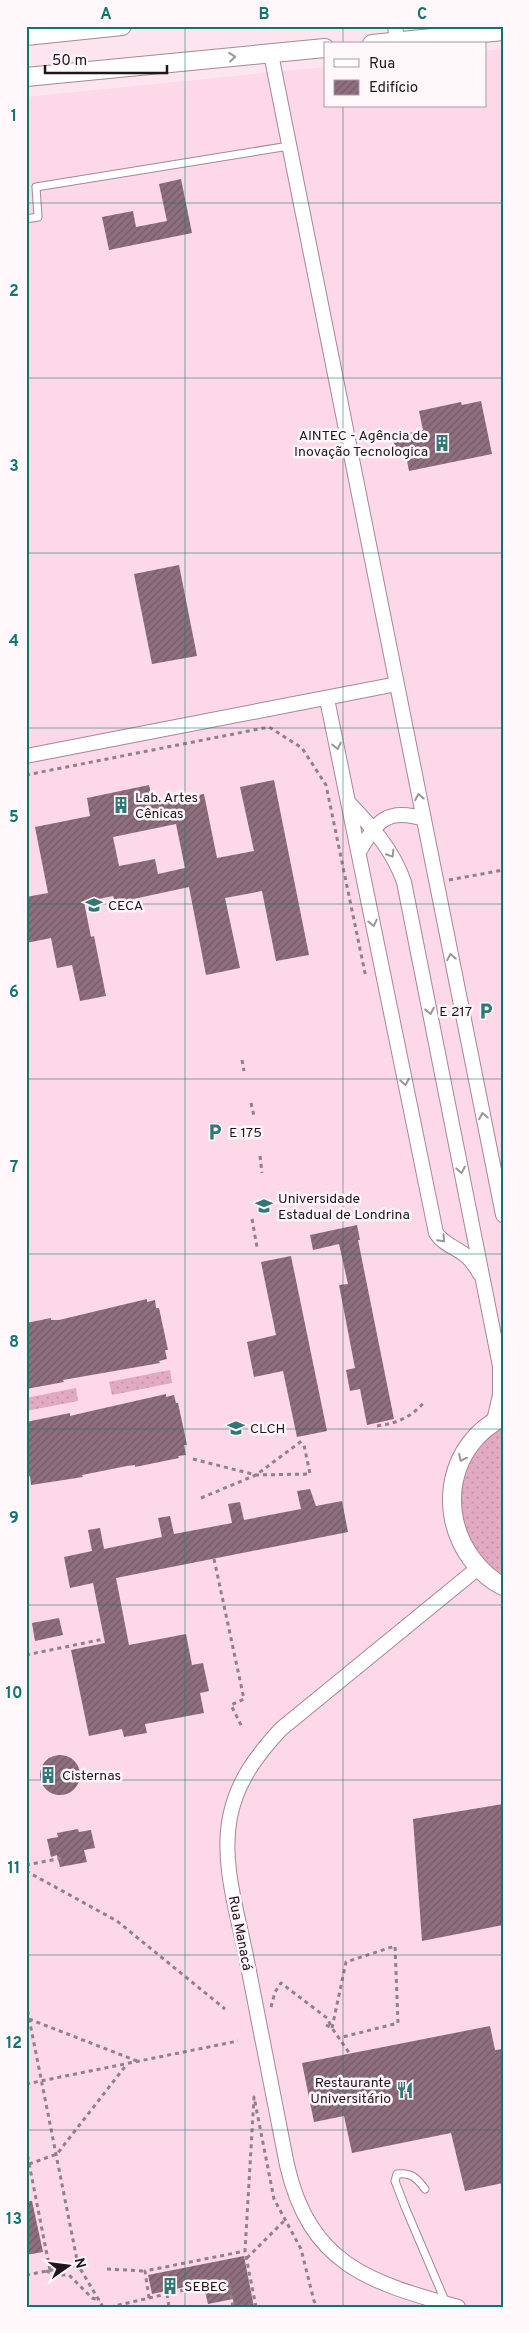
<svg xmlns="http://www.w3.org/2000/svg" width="529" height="2333" font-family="Overpass,sans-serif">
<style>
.built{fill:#fcd8e8}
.grass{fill:url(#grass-dots)}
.building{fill:url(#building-hatch);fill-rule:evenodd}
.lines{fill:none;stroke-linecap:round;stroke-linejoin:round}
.service-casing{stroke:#a88695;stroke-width:9}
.minor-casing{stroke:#a88695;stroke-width:16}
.tertiary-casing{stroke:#a88695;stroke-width:20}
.path{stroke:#928188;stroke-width:3;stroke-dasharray:4 4;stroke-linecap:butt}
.service{stroke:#fff;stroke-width:7}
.minor{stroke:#fff;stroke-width:14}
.tertiary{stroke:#fff;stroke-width:18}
.oneway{stroke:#9b9698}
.grid{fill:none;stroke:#0f766e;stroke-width:1;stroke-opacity:0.55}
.labels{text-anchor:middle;stroke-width:5;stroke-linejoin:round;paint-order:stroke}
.poi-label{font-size:14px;fill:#21151b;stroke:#fff7fa;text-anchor:start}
.street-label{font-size:14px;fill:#21151b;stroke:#fff7fa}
.neatline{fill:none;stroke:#0f766e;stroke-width:2}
.grid-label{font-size:16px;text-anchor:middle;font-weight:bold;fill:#0f766e}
</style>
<defs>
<pattern id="grass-dots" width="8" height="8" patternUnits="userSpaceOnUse" patternTransform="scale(1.25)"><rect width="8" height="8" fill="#e1a9c2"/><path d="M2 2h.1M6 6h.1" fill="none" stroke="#c191a6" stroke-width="1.8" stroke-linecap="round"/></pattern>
<pattern id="building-hatch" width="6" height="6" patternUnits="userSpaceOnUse" patternTransform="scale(1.25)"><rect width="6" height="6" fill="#8f6f7d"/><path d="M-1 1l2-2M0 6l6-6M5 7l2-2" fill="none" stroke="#745a66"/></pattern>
</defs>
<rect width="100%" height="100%" fill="#fce5ee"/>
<path class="built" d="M503 49V2307H26V97L325 67V106H485V51Z"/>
<path class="grass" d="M170 1370 172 1383 112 1395 109 1382Z
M76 1388 78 1401 26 1411V1398Z
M503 1427V1575C460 1549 449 1499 473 1457 479 1445 491 1432 503 1427Z"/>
<path class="building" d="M181 179 192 233 109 250 102 217 133 211 136 227 167 221 159 184Z
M481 401 492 454 409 471 406 455 391 451 397 435 423 430 419 411 461 402 462 405Z
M179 565 197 656 152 664 134 574Z
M274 780 309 955 276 961 262 891 225 898 240 968 206 975 189 887 115 903 113 896 84 902 91 937 94 936 106 996 80 1001 72 965 57 968 51 938 26 943V897L48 893 35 827 90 816 87 798 149 785 153 804 204 794 217 858 254 851 240 787ZM176 824 185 868 158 874 155 859 119 866 113 837Z
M357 1225 360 1240H358L394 1419 367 1425 360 1389 350 1391 346 1370 355 1368 339 1285 348 1284 339 1244 313 1250 310 1235Z
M291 1256 327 1431 297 1437 283 1371 254 1377 247 1342 276 1335 261 1262Z
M147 1299V1302L155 1300 156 1308H159L168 1350H165L167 1359 159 1361 160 1363 63 1380 64 1382 26 1389V1323L51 1318V1320H59Z
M166 1394V1397L174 1395 176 1403H178L187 1445H184L186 1455 178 1456 179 1458 135 1467V1465L127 1466 82 1475 83 1477 31 1485 30 1476 26 1477V1422L70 1413V1416L78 1414Z
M310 1489 316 1506 342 1501 348 1532 116 1578 129 1645 186 1634 192 1665 203 1663 209 1691 200 1693 204 1713 145 1724 147 1733 124 1737 122 1729 89 1736 71 1650 105 1643 93 1583 70 1588 64 1557 92 1551 88 1530 100 1528 104 1549 162 1537 158 1518 170 1516 174 1534 232 1523 228 1504 240 1502 244 1520 301 1509 297 1491Z
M59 1618 63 1635 35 1641 32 1623Z
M40 1775a20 20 0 1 1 40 0a20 20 0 1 1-40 0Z
M503 1804V1925L422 1941 413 1819Z
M78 1829 79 1832 91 1830 95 1848 84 1850 87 1862 60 1867 57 1855 51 1857 47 1839 58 1837 57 1833Z
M490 2026 495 2050 503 2049V2183L465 2191 451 2133 352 2153 344 2116 314 2122 302 2063Z
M26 2201H32L43 2252 26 2255Z
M244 2256 254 2307H234L233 2299 208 2304 203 2283 152 2294 148 2275Z"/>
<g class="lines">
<g class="service-casing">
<path id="service" d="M26 219 38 217 36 187 289 146
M425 2189C417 2178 411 2172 397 2174L395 2181 405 2207 446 2303"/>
</g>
<g class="minor-casing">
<path id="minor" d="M395 26 397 41
M271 54 503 1215
M327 699 436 1233C444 1245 454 1246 465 1255 472 1260 475 1266 480 1274
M26 756 397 684
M349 803C372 827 393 850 404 882L500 1366V1395L494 1421
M359 852C377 821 387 807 424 819
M458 2307C369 2282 310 2265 287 2165 273 2095 259 2025 246 1956 237 1911 221 1862 230 1817 237 1781 257 1755 281 1729L478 1568"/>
</g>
<g class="tertiary-casing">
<path id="tertiary" d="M26 36 122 26
M372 44 503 31
M26 77 325 48
M503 1417C449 1444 437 1511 471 1558 479 1569 490 1580 503 1586"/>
</g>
<path class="path" d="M26 775 269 727 302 748 326 785 366 978
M449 880 503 870
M242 1060 244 1071
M251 1103 254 1116
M260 1156 262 1173
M252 1219 257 1247
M377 1426C398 1423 412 1417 425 1401
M193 1459 256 1475 310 1474 304 1445
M201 1498 256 1475 303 1440
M214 1559 244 1699 231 1705 242 1727
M26 1655 104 1639
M26 1865 62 1858
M26 1871 117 1921 225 2009
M26 2003 78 2265 103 2307
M271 2007 275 1992 281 1983 327 2018 331 2026
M29 2019 137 2061
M326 2025 332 2028 350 2054
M332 2028 346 1962 395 1946 398 2023 339 2038
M26 2084 238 2041
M26 2148 50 2270
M29 2164 57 2154 127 2064
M247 2258 285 2220
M107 2269 145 2271
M46 2271 58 2275H69L92 2298 100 2300
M26 2275 78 2265
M167 2294 169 2307
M149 2298 145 2271 245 2251
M110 2307 228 2280 233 2307
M256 2307 245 2251 254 2097 274 2199 301 2249 314 2301 318 2307"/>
<use href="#service" class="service"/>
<use href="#minor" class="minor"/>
<use href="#tertiary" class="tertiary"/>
</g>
<defs><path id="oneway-chevron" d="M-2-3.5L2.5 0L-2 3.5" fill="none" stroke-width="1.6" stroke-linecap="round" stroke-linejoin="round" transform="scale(1.25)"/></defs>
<g class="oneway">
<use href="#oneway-chevron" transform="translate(232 57) rotate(-6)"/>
<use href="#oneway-chevron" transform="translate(337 746) rotate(78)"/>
<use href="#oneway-chevron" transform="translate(419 797) rotate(-101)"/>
<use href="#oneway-chevron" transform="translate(391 854) rotate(58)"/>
<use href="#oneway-chevron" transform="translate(373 923) rotate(78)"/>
<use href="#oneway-chevron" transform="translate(451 957) rotate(-101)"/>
<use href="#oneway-chevron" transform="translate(430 1011) rotate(79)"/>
<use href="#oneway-chevron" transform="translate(405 1082) rotate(79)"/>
<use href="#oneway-chevron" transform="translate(483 1116) rotate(-101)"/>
<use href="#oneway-chevron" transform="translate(461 1170) rotate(79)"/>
<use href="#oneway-chevron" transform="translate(442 1239) rotate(47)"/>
<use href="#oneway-chevron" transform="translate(462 1458) rotate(116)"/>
</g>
<path class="grid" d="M185 26V2307M343 26V44M343 106V2307M26 203H503M26 378H503M26 553H503M26 728H503M26 904H503M26 1079H503M26 1254H503M26 1429H503M26 1605H503M26 1780H503M26 1955H503M26 2130H503"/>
<defs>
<g id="building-bare" transform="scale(1.35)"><path d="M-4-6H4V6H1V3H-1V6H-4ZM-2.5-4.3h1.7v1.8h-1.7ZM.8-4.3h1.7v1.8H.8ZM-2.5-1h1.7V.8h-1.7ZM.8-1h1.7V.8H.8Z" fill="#2e7876" stroke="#fff7fa" stroke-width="2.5" paint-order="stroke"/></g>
<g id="university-bare" transform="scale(1.35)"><path d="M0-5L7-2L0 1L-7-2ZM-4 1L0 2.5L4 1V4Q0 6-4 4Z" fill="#2e7876" stroke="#fff7fa" stroke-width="2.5" paint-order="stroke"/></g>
<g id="parking-bare" transform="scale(1.35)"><path d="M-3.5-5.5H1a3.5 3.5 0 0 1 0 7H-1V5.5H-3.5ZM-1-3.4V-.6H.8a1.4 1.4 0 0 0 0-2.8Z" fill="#2e7876" stroke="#fff7fa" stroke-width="2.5" paint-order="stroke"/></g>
<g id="restaurant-bare" transform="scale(1.35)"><path d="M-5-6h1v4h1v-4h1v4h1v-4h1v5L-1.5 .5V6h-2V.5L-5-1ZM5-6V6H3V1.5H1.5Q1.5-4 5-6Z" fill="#2e7876" stroke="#fff7fa" stroke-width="2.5" paint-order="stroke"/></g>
</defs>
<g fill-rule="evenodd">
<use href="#building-bare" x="442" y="443"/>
<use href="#building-bare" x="121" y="805"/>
<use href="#university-bare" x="94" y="905"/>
<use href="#parking-bare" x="486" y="1011"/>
<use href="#parking-bare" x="215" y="1132"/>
<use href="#university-bare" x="264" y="1206"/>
<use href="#university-bare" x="236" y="1428"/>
<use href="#building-bare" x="48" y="1775"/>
<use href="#restaurant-bare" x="405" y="2090"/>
<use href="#building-bare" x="170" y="2286"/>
</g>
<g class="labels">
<g class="poi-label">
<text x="428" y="440" text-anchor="end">AINTEC - Agência de<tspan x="428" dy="16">Inovação Tecnologica</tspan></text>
<text x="135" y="802">Lab. Artes<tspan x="135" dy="16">Cênicas</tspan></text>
<text x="108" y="910">CECA</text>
<text x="472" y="1016" text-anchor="end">E 217</text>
<text x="229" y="1137">E 175</text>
<text x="278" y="1203">Universidade<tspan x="278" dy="16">Estadual de Londrina</tspan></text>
<text x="250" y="1433">CLCH</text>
<text x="62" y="1780">Cisternas</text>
<text x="391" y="2087" text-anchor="end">Restaurante<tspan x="391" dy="16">Universitário</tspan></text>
<text x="184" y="2291">SEBEC</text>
</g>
<g class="street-label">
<text transform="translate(241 1933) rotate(79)" y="5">Rua Manacá</text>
</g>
</g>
<rect width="529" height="2333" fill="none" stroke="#fff7fa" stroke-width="55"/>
<rect x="324" y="42" width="162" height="65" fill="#fff7fa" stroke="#a69da1"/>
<rect x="334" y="59" width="25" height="8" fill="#ffffff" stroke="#a69da1"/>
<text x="369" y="68" font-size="15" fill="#21151b">Rua</text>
<rect x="334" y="80" width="25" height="15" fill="url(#building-hatch)" stroke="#a69da1"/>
<text x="369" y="92" font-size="15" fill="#21151b">Edifício</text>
<g transform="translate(68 2266) rotate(76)" stroke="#fff7fa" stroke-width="4" paint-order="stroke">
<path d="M0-4L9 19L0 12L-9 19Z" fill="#21151b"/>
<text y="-8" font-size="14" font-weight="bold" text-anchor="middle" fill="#21151b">N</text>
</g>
<path d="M45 65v8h122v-8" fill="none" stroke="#21151b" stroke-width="2.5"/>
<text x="52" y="65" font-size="15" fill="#21151b" stroke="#fff7fa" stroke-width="4" paint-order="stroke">50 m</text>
<rect x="28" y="28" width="474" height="2278" class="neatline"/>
<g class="grid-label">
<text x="106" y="19">A</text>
<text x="264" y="19">B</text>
<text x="422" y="19">C</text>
<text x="14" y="121">1</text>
<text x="14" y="296">2</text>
<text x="14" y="471">3</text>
<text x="14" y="646">4</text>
<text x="14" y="822">5</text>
<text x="14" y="997">6</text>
<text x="14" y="1172">7</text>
<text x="14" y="1347">8</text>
<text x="14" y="1523">9</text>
<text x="14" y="1698">10</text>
<text x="14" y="1873">11</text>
<text x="14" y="2048">12</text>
<text x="14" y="2224">13</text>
</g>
</svg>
